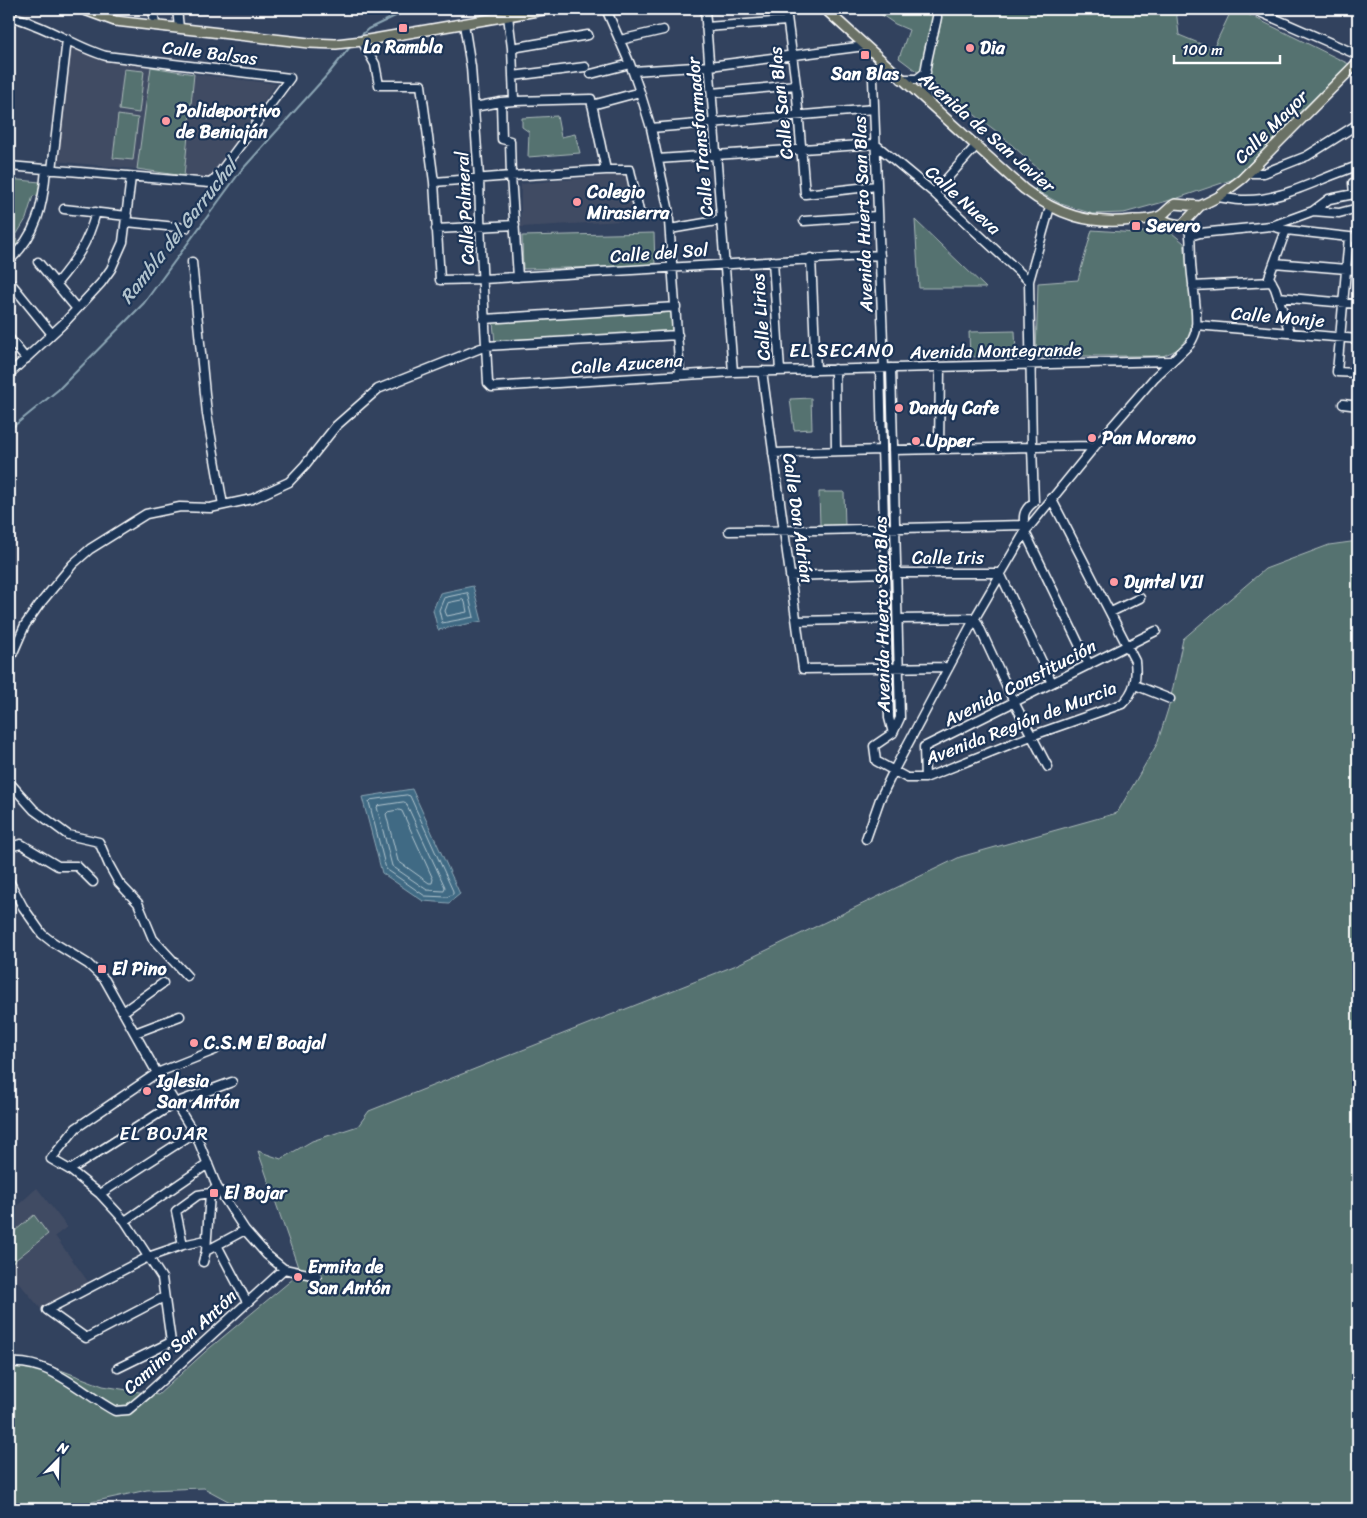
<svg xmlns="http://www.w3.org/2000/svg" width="1367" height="1518" font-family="Sriracha,sans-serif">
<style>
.built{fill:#414b63}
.green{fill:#547270;stroke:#aab8b8}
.water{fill:#3f6b84;stroke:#8ca6b5}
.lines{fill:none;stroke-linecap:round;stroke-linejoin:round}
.shore{stroke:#b2c4ce;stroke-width:1}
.stream{stroke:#8ca6b5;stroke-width:2}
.minor-casing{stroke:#fff;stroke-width:11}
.major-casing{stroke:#fff;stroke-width:12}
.minor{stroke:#1d3557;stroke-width:8}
.major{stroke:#6b7165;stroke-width:9}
.poi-dot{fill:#ff9aa2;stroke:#1d3557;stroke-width:2}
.labels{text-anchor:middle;stroke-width:4.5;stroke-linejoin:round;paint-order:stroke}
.poi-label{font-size:18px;font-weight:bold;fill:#fff;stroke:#1d3557;text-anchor:start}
.street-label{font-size:18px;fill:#fff;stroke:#1d3557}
.water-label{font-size:19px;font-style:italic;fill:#b2c4ce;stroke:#1d3557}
.neighbourhood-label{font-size:19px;letter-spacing:1px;fill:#fff;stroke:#1d3557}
</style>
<rect width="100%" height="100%" fill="#32425e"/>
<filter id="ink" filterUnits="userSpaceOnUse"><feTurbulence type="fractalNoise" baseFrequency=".02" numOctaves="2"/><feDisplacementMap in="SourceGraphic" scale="10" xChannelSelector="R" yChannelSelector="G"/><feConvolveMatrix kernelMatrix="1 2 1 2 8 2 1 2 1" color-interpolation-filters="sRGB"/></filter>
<g filter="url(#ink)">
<path class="built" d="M69 44 101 59 151 67 137 169 55 161Z
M194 74 276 84 210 178 184 176Z
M627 174 638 220 521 227V184Z
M37 1188 67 1227 55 1236 89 1283 41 1309 9 1271V1213Z"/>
<path class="green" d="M873 9H1176L1179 35 1213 49 1232 9H1237L1349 64 1234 179 1178 198 1124 213 1093 214 1061 204 1035 190 1041 171 996 131 899 58 909 30 895 24Z
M151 67 194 74 184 176 137 169Z
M124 69 144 71 139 113 119 110Z
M118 115 138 118 133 160 113 158Z
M557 116 561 137 575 134 580 153 528 157 529 132 522 127V118Z
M9 179 40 182 38 195 33 196 26 219 15 237 18 243 9 253Z
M915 220 986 288H919Z
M1166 228 1184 243C1187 267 1199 321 1186 341 1182 349 1171 352 1163 356H1036L1038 283 1078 280 1092 230 1137 233Z
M654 233 655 266 523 269 522 236Z
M675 312 676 333 495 343 493 322Z
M1015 331 1016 354 970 357 969 332Z
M811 398 812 429 794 430 790 399Z
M819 492H844L845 526H820Z
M1358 541V1509H243L204 1488 147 1490 92 1502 71 1509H9V1357L50 1366 103 1386 158 1395 205 1352 300 1273 258 1151 281 1159 312 1141 358 1126 369 1111 734 966 960 857 1117 813 1157 744 1169 706 1183 639 1265 569 1329 545Z
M34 1215 48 1234 9 1265V1236Z"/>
<path class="water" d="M473 586 482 621 438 630 433 610 440 593Z
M412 789 460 894 449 903 423 901 382 873 362 797Z"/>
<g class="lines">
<path class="shore" d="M468 593 474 617 442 623 439 610 444 598Z
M463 600 465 602 467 612 447 616 445 611 448 603Z
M407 795 410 796 453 891V894L447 897 425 896 386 869 369 802 371 800Z
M404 802 406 803 445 887 444 891 427 890 392 866 377 807 378 806Z
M399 810 402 811 433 879 432 883H429L398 861 386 814 388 812Z"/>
<path class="stream" d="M358 38 368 29 410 9
M9 430 58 390 144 303 240 172 329 73 350 47"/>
<g class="minor-casing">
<path id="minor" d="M153 9 155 25
M177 9 179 28
M606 9 630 64 640 92 651 128 668 207 680 375
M705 9 733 372
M786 9 796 85 805 194 877 186
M1253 9 1358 55
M9 18C18 17 26 21 35 25 59 34 81 49 106 56L290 78 215 179 210 183 9 166
M464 24 471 67 479 178 481 250 488 383 492 387 733 372 1170 361
M706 27 787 21
M620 40 663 30
M362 41 375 64 379 85H421L434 182 440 280 483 279 880 255
M512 48 588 35
M881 61 875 71 873 79 884 368
M633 71 710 66 865 46
M591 74 630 64
M513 76 585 67
M901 79H917L926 72
M712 93 796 85
M514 101 591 99 606 170H630L639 211 641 216 669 214
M928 101C918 80 933 40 937 17
M592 105 640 92
M474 107 501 102
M651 128 874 109
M658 159 875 144 934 193 1029 281
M52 170 67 39
M1248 173H1264L1307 156 1358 124
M434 182 511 176 510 141 502 139 501 102 514 101 512 48 508 16
M934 193 976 146
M1218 197C1226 198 1234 200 1242 200 1281 202 1321 177 1358 166
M64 209 127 216
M1313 211 1339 213 1358 208
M804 221 878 216
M127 222 186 228
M1272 226 1313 211 1329 199 1354 194 1353 183 1358 182
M436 229 515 225
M670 229 722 220
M1286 230 1269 277 1275 288 1290 333
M1190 236 1200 233 1271 226 1286 230 1358 238
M1349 237 1337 372 1358 373
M811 258 816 370
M9 261C37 234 43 207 46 169
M773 261 780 371
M38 262 77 309
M192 262 207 414 223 505
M1274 263 1358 270
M518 277 511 176 606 170
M9 281 52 334
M56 284C76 260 88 243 96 212
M1193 286 1272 282
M1278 297 1358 304
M484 319 676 307
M1196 325 1358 339
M9 338 26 359
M880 368 889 718 893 733
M891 368 900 718 893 733 874 746 876 761 907 778H925L1031 736 1122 704C1135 691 1137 679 1135 661L1051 498
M835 369 836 451
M762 371 803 669 949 667
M9 374 65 322 101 283 111 269 123 242 131 177
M1343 404 1358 406
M939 449 940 367
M893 450 1032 447 1029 281 1050 207
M773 453 882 450
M729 531 821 530 1024 525
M897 573H1000L1052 683
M790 576 886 573
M1111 612 1140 598
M898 619 975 618 1014 702 1048 767
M797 621 887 619
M9 662 25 625 39 605 73 564 90 549 146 514 180 507 210 508 252 499 289 482 305 465 336 426 378 389 486 346 678 335
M1089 665 1025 532C1023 517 1022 511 1034 502L1032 447 1095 446
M1135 685 1170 699
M925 778 924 747 1156 631
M9 782 34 810 68 835 99 842 109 865 119 883 138 903 153 939 187 976
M866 839 880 799 894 770 975 618 1025 532 1095 446 1155 377 1190 344C1193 339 1195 335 1196 330 1198 307 1192 285 1191 263 1190 248 1192 233 1187 220
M9 847 21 844 58 866H77L93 882
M9 881 23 907 42 934 51 941 88 964 105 980 157 1073 198 1140 217 1187 245 1230 267 1255 284 1269 317 1276
M123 1012 163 983
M135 1033 180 1016
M70 1170 175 1103 232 1082
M100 1194 194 1133
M125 1221 208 1164
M183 1245 176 1211 198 1195 210 1193 217 1187
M217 1245 247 1302
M206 1251 245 1230
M203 1262 206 1251 210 1193
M164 1297 86 1338 47 1310 148 1257 183 1245 206 1240
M9 1363C50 1359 81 1393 115 1411L128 1410 147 1394 284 1269
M118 1368 171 1342 162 1278 125 1221 100 1194 70 1170 51 1159 76 1128 157 1073 215 1050"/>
</g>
<g class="major-casing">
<path id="major" d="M82 9 115 21 309 43 336 44 362 41 549 9
M825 9 1024 189C1058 215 1089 225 1133 220 1141 220 1152 220 1160 216 1166 213 1169 207 1175 204L1200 206
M1155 218C1165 219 1173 227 1183 224L1200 206 1218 197 1242 179 1358 62"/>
</g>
<use href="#minor" class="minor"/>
<use href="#major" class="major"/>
</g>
</g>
<g class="poi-dot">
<rect x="398" y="23" width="10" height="10" rx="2.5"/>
<circle cx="970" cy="48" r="5"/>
<rect x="860" y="50" width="10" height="10" rx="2.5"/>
<circle cx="166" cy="121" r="5"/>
<circle cx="577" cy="202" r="5"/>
<rect x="1131" y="221" width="10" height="10" rx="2.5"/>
<circle cx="899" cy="408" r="5"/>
<circle cx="1092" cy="438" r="5"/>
<circle cx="916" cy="441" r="5"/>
<circle cx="1114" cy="582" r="5"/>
<rect x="97" y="964" width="10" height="10" rx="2.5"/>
<circle cx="194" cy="1043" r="5"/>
<circle cx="147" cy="1091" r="5"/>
<rect x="209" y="1188" width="10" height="10" rx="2.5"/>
<circle cx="298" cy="1277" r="5"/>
</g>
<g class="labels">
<g class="poi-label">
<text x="403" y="53" text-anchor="middle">La Rambla</text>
<text x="980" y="54">Dia</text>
<text x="865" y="80" text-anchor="middle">San Blas</text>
<text x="176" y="117">Polideportivo<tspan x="176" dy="21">de Beniaján</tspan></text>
<text x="587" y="198">Colegio<tspan x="587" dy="21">Mirasierra</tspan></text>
<text x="1146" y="232">Severo</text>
<text x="909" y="414">Dandy Cafe</text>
<text x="1102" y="444">Pan Moreno</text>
<text x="926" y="447">Upper</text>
<text x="1124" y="588">Dyntel VII</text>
<text x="112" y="975">El Pino</text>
<text x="204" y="1049">C.S.M El Boajal</text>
<text x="157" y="1087">Iglesia<tspan x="157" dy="21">San Antón</tspan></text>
<text x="224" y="1199">El Bojar</text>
<text x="308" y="1273">Ermita de<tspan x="308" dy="21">San Antón</tspan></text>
</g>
<g class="street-label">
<text transform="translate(210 53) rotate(7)" y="6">Calle Balsas</text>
<text transform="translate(781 103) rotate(-96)" y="6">Calle San Blas</text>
<text transform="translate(1271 127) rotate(-45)" y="6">Calle Mayor</text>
<text transform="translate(987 132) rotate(41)" y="6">Avenida de San Javier</text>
<text transform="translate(700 137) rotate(-95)" y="6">Calle Transformador</text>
<text transform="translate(963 200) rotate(42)" y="6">Calle Nueva</text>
<text transform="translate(465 208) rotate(-93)" y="6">Calle Palmeral</text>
<text transform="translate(863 214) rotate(-92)" y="6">Avenida Huerto San Blas</text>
<text transform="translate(659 253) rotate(-4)" y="6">Calle del Sol</text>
<text transform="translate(761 317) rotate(-94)" y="6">Calle Lirios</text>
<text transform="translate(1278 317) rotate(5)" y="6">Calle Monje</text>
<text transform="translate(996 351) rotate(-1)" y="6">Avenida Montegrande</text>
<text transform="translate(627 364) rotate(-4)" y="6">Calle Azucena</text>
<text transform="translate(798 518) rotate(82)" y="6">Calle Don Adrián</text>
<text x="948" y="564">Calle Iris</text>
<text transform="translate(882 614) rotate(-91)" y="6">Avenida Huerto San Blas</text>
<text transform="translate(1020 683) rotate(-27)" y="6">Avenida Constitución</text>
<text transform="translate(1021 723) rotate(-21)" y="6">Avenida Región de Murcia</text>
<text transform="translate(180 1342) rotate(-42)" y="6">Camino San Antón</text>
</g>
<g class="water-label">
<text transform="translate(178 231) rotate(-52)" y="7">Rambla del Garruchal</text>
</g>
<g class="neighbourhood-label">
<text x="842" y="357">EL SECANO</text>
<text x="164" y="1140">EL BOJAR</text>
</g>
</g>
<rect width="1367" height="1518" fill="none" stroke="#1d3557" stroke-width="30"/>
<rect x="15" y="15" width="1337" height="1488" fill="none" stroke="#fff" stroke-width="2" filter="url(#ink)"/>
<g transform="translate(58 1460) rotate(23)" stroke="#1d3557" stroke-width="4" paint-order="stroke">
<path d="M0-4L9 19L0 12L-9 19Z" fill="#ffffff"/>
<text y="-8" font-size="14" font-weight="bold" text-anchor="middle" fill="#ffffff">N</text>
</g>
<path d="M1174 55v8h106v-8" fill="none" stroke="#ffffff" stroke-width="2.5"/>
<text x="1182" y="55" font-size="15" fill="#ffffff" stroke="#1d3557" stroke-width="4" paint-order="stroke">100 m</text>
</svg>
